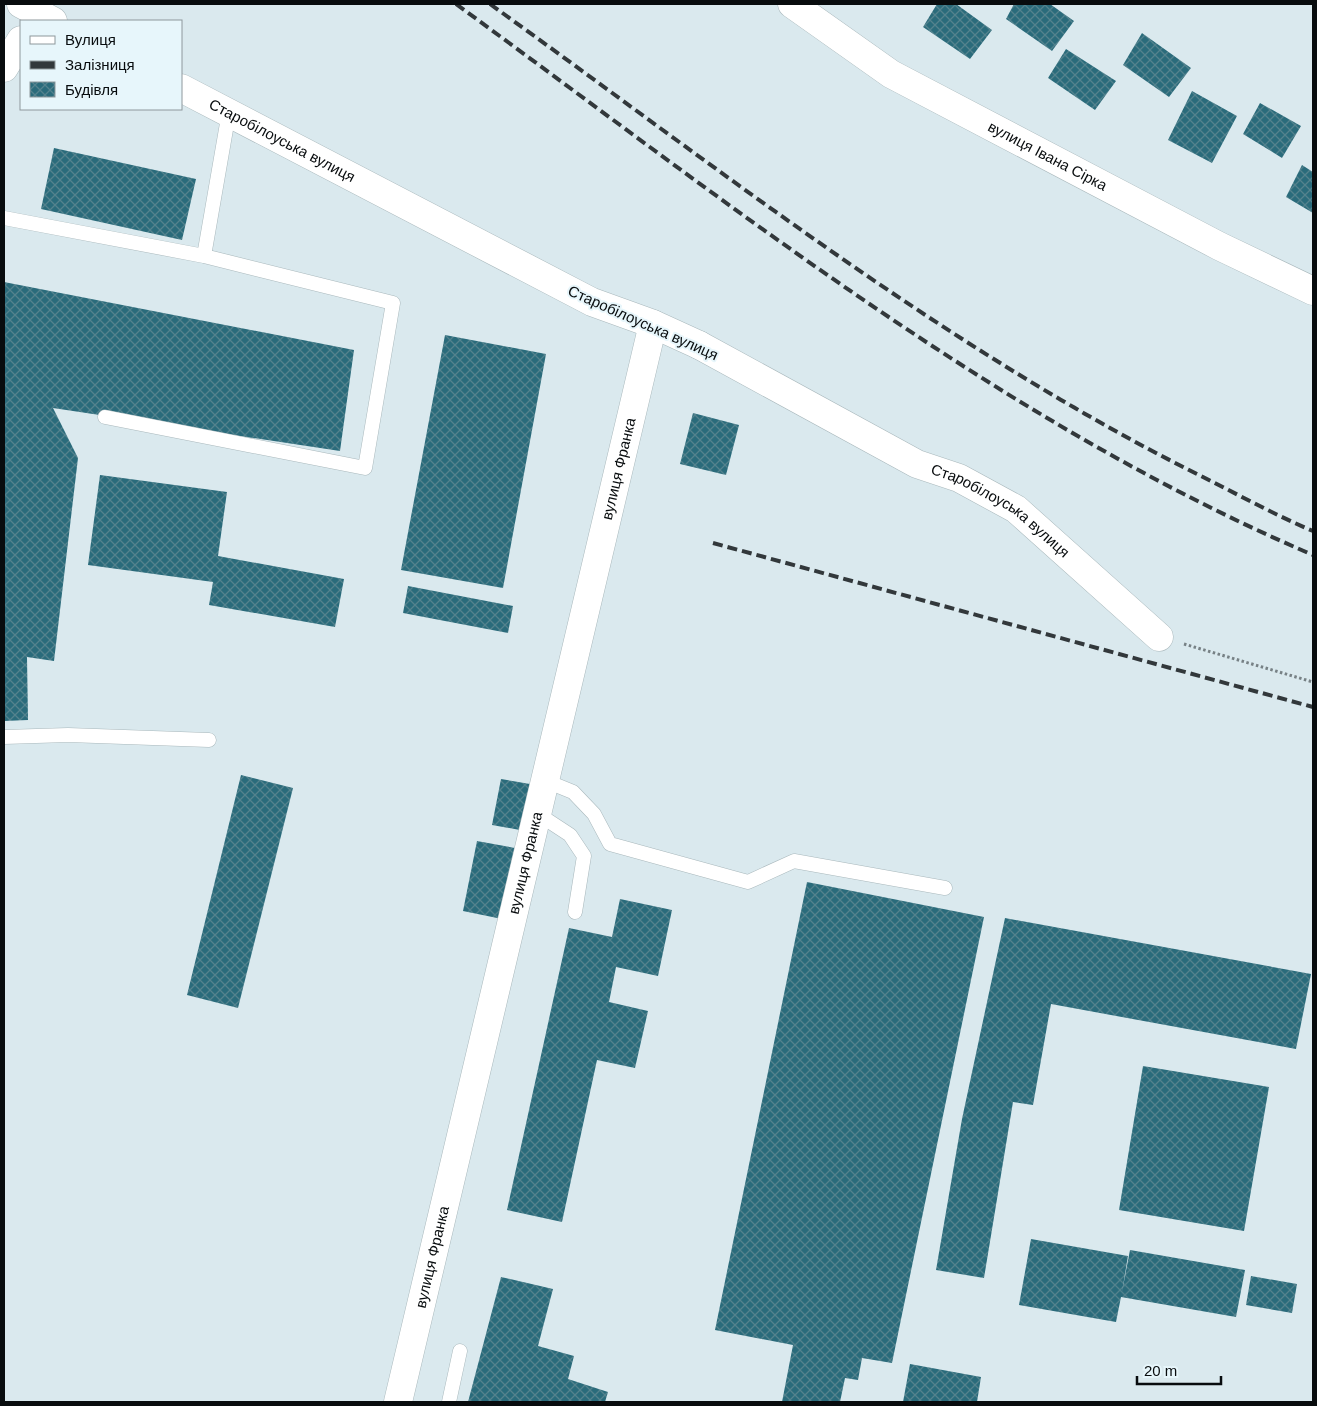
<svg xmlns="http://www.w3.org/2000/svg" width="1317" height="1406" font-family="Arial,sans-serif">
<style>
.building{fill:url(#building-cross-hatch)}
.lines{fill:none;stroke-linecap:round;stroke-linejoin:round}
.lane-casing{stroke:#a9b8bc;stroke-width:15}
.street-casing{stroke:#a9b8bc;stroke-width:29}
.secondary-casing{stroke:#a9b8bc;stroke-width:29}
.path{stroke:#778185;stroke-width:3;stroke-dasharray:2.5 2.5;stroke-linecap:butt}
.lane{stroke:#fff;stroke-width:14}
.street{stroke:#fff;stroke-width:28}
.secondary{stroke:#fff;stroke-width:28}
.rail{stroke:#32383b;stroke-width:4;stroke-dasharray:10 5;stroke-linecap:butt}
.labels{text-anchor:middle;stroke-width:4;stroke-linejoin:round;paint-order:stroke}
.street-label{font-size:15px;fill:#080c0e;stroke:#e7f6fb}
</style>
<defs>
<pattern id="building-cross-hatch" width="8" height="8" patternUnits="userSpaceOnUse" patternTransform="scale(1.25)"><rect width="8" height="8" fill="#2a6b7b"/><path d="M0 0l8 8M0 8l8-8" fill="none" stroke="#54828d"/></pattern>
</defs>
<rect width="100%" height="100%" fill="#dae9ee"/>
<path class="building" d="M937 4H956L992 30 970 59 923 27Z
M1014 4H1050L1074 21 1052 51 1006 19Z
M1142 33 1191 68 1169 97 1123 65Z
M1066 49 1116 81 1095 110 1048 78Z
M1192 91 1237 116 1212 163 1168 140Z
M1260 103 1301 126 1282 158 1243 134Z
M54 148 196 179 182 240 41 209Z
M1302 165 1313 172V213L1286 197Z
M4 282 354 350 340 451 53 408 78 458 54 661 27 657 28 720 4 721Z
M445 335 546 354 503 588 401 570Z
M693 413 739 425 726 475 680 464Z
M100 475 227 492 218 556 344 579 335 627 209 605 213 582 88 565Z
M408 586 513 606 508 633 403 613Z
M241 775 293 788 238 1008 187 995Z
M501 779 530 784 520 830 492 825Z
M477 841 515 848 502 919 463 911Z
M807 882 984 917 892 1363 862 1358 858 1380 845 1378 840 1402H782L793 1345 715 1330Z
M620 899 672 910 658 976 616 967 609 1002 648 1011 635 1068 597 1060 562 1222 507 1210 569 928 612 937Z
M1005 918 1311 974 1296 1049 1051 1004 1033 1105 1013 1102 984 1278 936 1270 962 1119Z
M1143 1066 1269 1087 1244 1231 1119 1210Z
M1031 1239 1128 1256 1122 1292 1130 1250 1245 1270 1236 1317 1121 1297 1116 1322 1019 1305Z
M1251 1276 1297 1284 1292 1313 1246 1305Z
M501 1277 553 1289 538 1346 574 1356 568 1379 608 1392 605 1402H468Z
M910 1364 981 1377 977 1402H903Z"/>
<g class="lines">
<g class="lane-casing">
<path id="lane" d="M4 218 204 256
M105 417 365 468 393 303 204 256 229 112
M4 737 68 735 209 740
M546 781 573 792 594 814 610 844 748 882 794 861 945 888
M538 814 570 835 584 856 575 912
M449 1402 460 1351"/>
</g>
<g class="street-casing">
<g id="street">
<path id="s1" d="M792 4 891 74 1219 246 1313 291"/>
<path id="s2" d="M699 345 917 464 959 478 1016 509 1159 637"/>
<path id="s3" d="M398 1402 653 324"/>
</g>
</g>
<g class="secondary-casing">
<g id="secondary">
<path d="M21 4 53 21"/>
<path d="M4 68 21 40"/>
<path id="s4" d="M181 88 592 302 653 324 699 345"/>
</g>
</g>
<path class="path" d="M1184 644 1313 682"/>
<use href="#lane" class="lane"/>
<use href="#street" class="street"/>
<use href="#secondary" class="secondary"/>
<path class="rail" d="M456 4C730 204 1000 421 1313 555
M490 4C721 170 947 350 1203 477 1239 495 1275 515 1313 531
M713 543 1313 707"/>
</g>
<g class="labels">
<g class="street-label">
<text dy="5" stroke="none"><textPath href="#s4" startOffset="114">Старобілоуська вулиця</textPath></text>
<text dy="5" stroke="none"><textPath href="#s1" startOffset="298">вулиця Івана Сірка</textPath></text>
<text transform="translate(643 323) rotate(24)" y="5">Старобілоуська вулиця</text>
<text dy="5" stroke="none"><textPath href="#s3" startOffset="959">вулиця Франка</textPath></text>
<text dy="5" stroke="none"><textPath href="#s2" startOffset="345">Старобілоуська вулиця</textPath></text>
<text dy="5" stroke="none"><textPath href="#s3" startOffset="554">вулиця Франка</textPath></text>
<text dy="5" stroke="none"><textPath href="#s3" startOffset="149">вулиця Франка</textPath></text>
</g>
</g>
<rect width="1317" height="1406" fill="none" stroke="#080c0e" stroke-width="10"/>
<rect x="20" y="20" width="162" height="90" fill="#e7f6fb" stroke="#8e989c"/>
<rect x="30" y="36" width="25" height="8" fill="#ffffff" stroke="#8e989c"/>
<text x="65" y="45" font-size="15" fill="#080c0e">Вулиця</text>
<rect x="30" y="61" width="25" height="8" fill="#32383b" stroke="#8e989c"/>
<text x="65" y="70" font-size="15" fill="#080c0e">Залізниця</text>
<rect x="30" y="82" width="25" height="15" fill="url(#building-cross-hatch)" stroke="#8e989c"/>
<text x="65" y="95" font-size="15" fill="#080c0e">Будівля</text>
<path d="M1137 1376v8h84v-8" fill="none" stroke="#080c0e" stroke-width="2.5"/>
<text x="1144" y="1376" font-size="15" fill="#080c0e" stroke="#e7f6fb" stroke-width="4" paint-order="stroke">20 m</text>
</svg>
